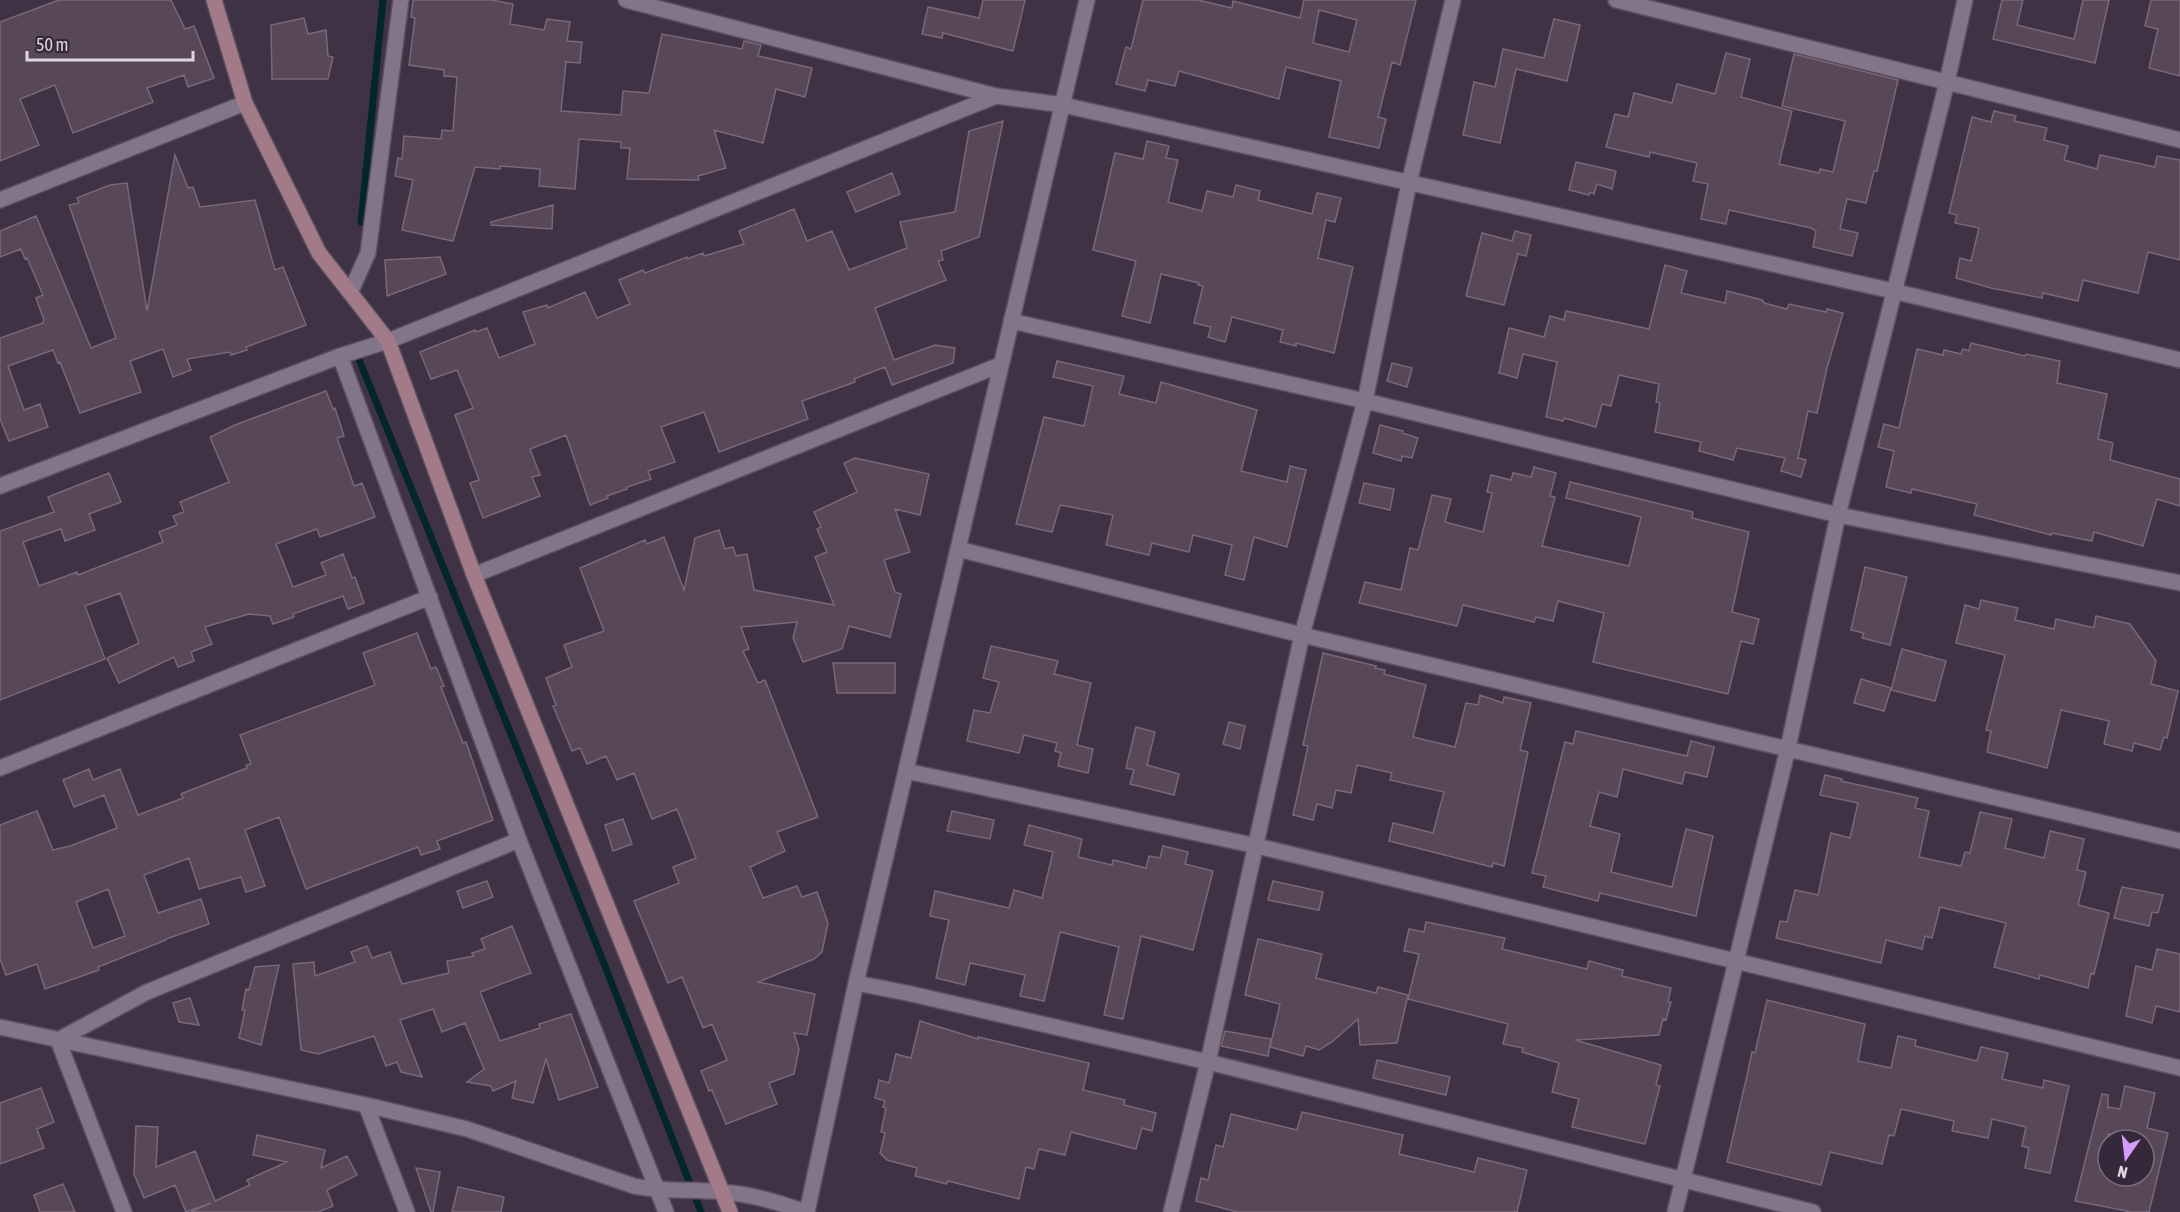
<svg xmlns="http://www.w3.org/2000/svg" width="2180" height="1212" font-family="'Asap Condensed',sans-serif">
<style>
.lines{fill:none;stroke-linecap:round;stroke-linejoin:round}
.stream{stroke:#032627;stroke-width:7}
.building{fill:#584757;stroke:#7a6779;stroke-width:1.5;fill-rule:evenodd}
.street-casing{stroke:#594f5e;stroke-width:18}
.secondary-casing{stroke:#594f5e;stroke-width:18}
.street{stroke:#827489;stroke-width:15}
.secondary{stroke:#a37b88;stroke-width:15}
</style>
<rect width="100%" height="100%" fill="#3f3245"/>
<g class="lines">
<path class="stream" d="M361 222 383 0
M358 357 603 961 701 1212"/>
</g>
<path class="building" d="M59 0H171L185 29 194 26 214 78 188 87 184 75 147 88 153 102 73 133 55 85 20 99 39 145 0 161V22Z
M413 0H491L513 4 510 24 544 30 547 19 570 22 567 41 582 42 580 63 566 62 561 111 621 115 623 91 649 93 662 34 742 49 744 41 761 45 758 56 812 68 805 97 776 89 763 143 714 130 726 168 698 176 699 180 627 179 630 148H621V142L579 139 575 189 539 186 540 169 500 166V169L475 167 453 241 402 230 413 180 395 176 398 158 402 159 404 136 441 139 442 130 453 131 457 77 444 76V70L409 65 415 18 411 17Z
M983 0H1025L1013 51 943 33 942 38 922 34 928 7 979 18Z
M1143 0H1198L1232 8 1233 1 1300 18 1304 0H1416L1400 65 1392 62 1378 117 1386 119 1379 148 1329 137 1341 81 1286 67 1279 99 1179 71 1175 86 1148 80 1145 91 1116 84 1126 47 1131 49ZM1319 10 1357 20 1349 52 1313 43Z
M2002 0H2023L2017 25 2074 39 2083 0H2109L2095 63 1993 39Z
M2151 0H2180V76L2149 68 2158 29 2145 26Z
M304 18 308 34 326 30 328 56 333 57 328 79H272L271 25Z
M1554 19 1580 25 1567 81 1516 69 1500 143 1463 135 1474 82 1495 87 1503 49 1544 58Z
M1726 53 1750 59 1741 97 1792 111 1779 164 1819 173 1820 169 1833 172 1845 121 1782 106 1794 54 1898 80 1877 171H1874L1866 203 1847 199 1840 229 1858 233 1852 256 1813 247 1816 231 1811 228 1729 210 1726 224 1701 219 1708 184 1693 181 1697 163 1650 152 1649 157 1606 147 1615 114 1628 117 1634 93 1672 103 1677 84 1715 94Z
M1994 111 2016 116 2014 121 2047 128 2044 140 2068 146 2064 160 2097 169 2100 155 2155 167 2157 156 2180 160V260L2148 252 2138 293 2083 280 2078 301 2043 293 2042 298 1991 288 1956 278 1960 258 1971 261 1979 228 1955 223 1957 215 1949 213 1972 117 1991 122Z
M1003 121 979 237 941 251 943 260 938 261 946 280 875 308 894 360 935 345 955 348 953 363 892 385 885 367 854 379 855 382 802 401 808 419 719 452 704 412 661 427 675 462 648 471 651 479 627 487V489L607 496 608 498 590 505 566 435 530 449 540 475 532 477 540 496 483 518 470 483 479 480 455 415 473 408 457 370 431 379 420 352 475 330 476 332 487 328 499 358 535 344 523 312 547 305 548 308 585 292 597 318 630 304 619 280 643 270 645 273 687 257V259L703 253 704 256 744 244 739 231 794 209 807 241 832 231 849 270 907 248 900 222 955 212 969 131Z
M1147 141 1169 146 1166 158 1178 160 1168 202 1202 211 1207 191 1233 197 1236 185 1260 191 1258 200 1312 214 1317 193 1341 198 1335 222 1326 220 1318 258 1353 267 1334 353 1296 343V346L1280 342 1283 330 1232 317 1225 342 1208 337 1211 327 1194 323 1203 286 1198 285 1199 283 1161 274 1150 323 1122 316 1136 261 1093 250 1115 153 1143 159Z
M175 155 188 188 193 187 200 207 255 200 275 270 283 267 306 325 246 347 247 350 231 355 230 352 187 359 191 370 173 377 163 349 130 361 141 392 80 413 60 362 58 363 53 350 8 366 24 410 40 404 48 427 9 441 0 419V338L43 323 44 320 36 298 43 295 27 258 25 259 21 249 0 257V231L36 216 91 348 116 338 69 205 79 203 77 198 110 185 127 183 147 311Z
M1576 162 1616 171 1612 189 1597 184 1594 194 1590 192 1589 195 1569 190Z
M892 173 900 194 856 212 847 192Z
M553 205 552 229 491 225V222Z
M1515 231 1531 235 1526 256 1518 254 1504 305 1466 296 1482 233 1512 241Z
M440 257 446 274 387 296 385 260Z
M1665 265 1687 271 1681 293 1725 303 1727 291 1762 300 1764 303 1787 309 1789 304 1826 312 1827 309 1843 313 1827 368 1817 413 1808 411 1798 458 1806 460 1801 477 1781 471 1785 458 1737 448 1733 460 1699 451 1701 442 1655 432 1660 403 1656 402 1659 384 1619 375 1611 406 1602 404 1596 427 1564 418 1563 421 1546 417 1557 362 1523 354 1517 378 1499 373 1509 328 1544 337 1550 316 1564 320 1566 311 1649 329Z
M1971 343 2025 356 2026 354 2060 361 2057 383 2107 394 2098 439 2113 443 2110 460 2180 479V506L2157 499 2143 546 2094 532 2092 541 2052 533 2051 535 1974 515 1977 504 1912 489 1911 493 1886 487 1894 451 1878 447 1884 424 1899 428 1917 349 1943 355 1944 350 1961 354 1963 349 1969 351Z
M1057 361 1124 376 1119 394 1156 403 1161 382 1257 410 1241 471 1287 482 1290 466 1306 470 1287 547 1254 537 1244 580 1225 575 1232 545 1193 535 1189 552 1152 543 1149 555 1106 545 1113 515 1060 505 1052 532 1016 524 1044 417 1084 426 1093 386 1053 377Z
M1392 363 1412 368 1407 387 1387 381Z
M326 391 333 409 335 408 344 436 337 438 354 486 362 483 375 517 320 537 317 529 276 544 293 587 326 575 321 563 343 554 352 578 355 577 364 603 348 609 343 596 293 614 294 617 273 624 270 616 249 614 205 627 212 644 191 652 194 661 178 667 174 657 119 683 107 658 139 643 120 593 85 606 105 659 0 700V531L54 512 48 497 109 473 121 502 89 514 95 530 65 541 61 529 23 542 39 586 77 572 78 575 163 542 159 532 177 525 173 516 184 512 180 502 229 482 210 437 235 425Z
M1380 425 1403 431 1402 433 1418 438 1412 458 1402 456 1401 461 1373 453Z
M855 458 929 474 920 515 895 509 910 552 884 560 895 592 901 594 890 637 849 626 842 649 803 662 793 638 797 622 741 627 749 649 743 651 758 683 765 680 818 817 777 832 785 851 750 867 763 898 797 886 802 897 817 892 828 923 822 952 814 959 758 982 815 994 807 1035 794 1033 799 1049 794 1074 769 1083 777 1104 726 1124 712 1090 709 1091 701 1071 727 1060 712 1024 703 1028 682 977 668 983 634 901 679 883 673 867 696 858 677 809 652 819 634 773 617 780 606 756 587 764 580 748 572 751 553 706 556 705 546 678 572 667 564 645 604 631 580 568 645 540 647 544 664 537 684 590 695 538 719 530 725 549 733 547 736 556 747 554 754 590 834 605 815 557 827 552 817 529 821 527 814 512 857 492 844 463Z
M1534 467 1556 473 1550 496 1555 497 1542 546 1629 566 1641 517 1566 498 1570 482 1693 512 1692 518 1749 532 1732 612 1759 619 1753 644 1741 641 1728 694 1593 662 1604 613 1558 601 1553 621 1536 617 1534 622 1463 605 1457 626 1359 603 1365 582 1401 590 1410 548 1418 550 1432 495 1451 499 1445 522 1483 532 1492 493 1487 492 1491 475 1511 480 1513 473 1531 477Z
M1364 483 1394 489 1390 510 1359 503Z
M1865 567 1907 577 1890 645 1862 638 1864 633 1851 630Z
M1981 600 2018 608 2015 620 2054 629 2056 619 2090 627H2094L2096 616 2130 624 2156 661 2151 684 2178 691 2167 738 2164 737 2160 750 2134 743 2132 751 2104 744 2109 721 2061 710 2047 768 1987 752 1991 731 1986 730 2005 655 1956 643 1965 605 1979 609Z
M417 633 431 669 436 667 444 686 441 687 463 743 466 742 493 820 437 841 440 849 421 855 418 847 306 889 279 817 245 830 265 886 246 892 241 877 199 889 189 858 144 875 158 913 201 899 209 924 166 939V940L98 967 99 970 45 989 37 964 6 975 0 959V825L37 811 53 850 70 846 117 828 104 795 74 807 63 780 89 769 93 780 120 769 138 815 183 798 181 794 247 768 246 765 251 764 240 735 375 685 363 653ZM108 889 125 936 93 948 76 902Z
M991 646 1058 661 1054 674 1091 683 1077 745 1093 749 1088 773 1058 766 1061 753 1055 751 1057 743 1024 735 1019 753 967 741 974 710 990 713 999 682 983 678Z
M1902 649 1946 661 1935 701 1891 690Z
M1323 653 1376 666 1375 668 1385 670 1384 674 1426 685 1413 737 1455 747 1466 703 1478 705 1480 695 1503 703 1504 697 1531 703 1520 750 1528 752 1504 866 1493 863 1492 867 1389 841 1393 823 1433 833 1444 792 1390 780 1392 773 1357 765 1351 793 1336 790 1332 808 1317 804 1313 820 1293 815 1308 746 1303 745Z
M833 663H895V693H837Z
M1861 679 1891 688 1884 711 1854 703Z
M1229 722 1245 726 1240 749 1223 744Z
M1136 727 1155 732 1147 765 1179 774 1174 795 1130 784 1134 770 1126 768Z
M1576 731 1687 756 1691 741 1714 747 1707 777 1685 772 1682 784 1623 769 1617 797 1599 792 1590 826 1620 834 1611 872 1672 887 1686 829 1713 836 1696 916 1600 893 1598 901 1543 887 1546 876 1532 873 1565 742 1573 744Z
M1825 775 1842 779 1841 781 1918 798 1915 808 1929 811 1919 857 1961 866 1965 852 1970 853 1980 812 2012 819 2005 848 2044 858 2050 831 2084 839 2077 870 2086 872 2078 905 2109 913 2094 974 2091 973 2088 988 2040 975 2039 979 1994 967 2006 923 1940 907 1932 938 1925 936 1922 949 1886 940 1881 963 1776 938 1780 921 1787 922 1795 890 1818 895 1831 833 1850 838 1858 803 1820 795Z
M952 811 994 820 990 839 947 831Z
M623 819 632 844 613 851 605 825Z
M1029 825 1082 839 1078 857 1112 865 1113 860 1146 868 1149 856 1160 858 1163 846 1188 852 1185 864 1213 871 1193 950 1141 936 1123 1019 1104 1015 1119 947 1060 932 1044 1001 1020 996 1025 975 970 963 965 985 936 978 949 920 930 916 935 891 1009 908 1014 890 1042 898 1053 852 1024 845Z
M487 881 493 897 463 908 457 891Z
M1273 881 1323 892 1319 910 1268 900Z
M2122 887 2163 895 2158 913 2152 912 2149 926 2114 918Z
M1426 922 1505 938 1502 949 1587 969 1589 961 1623 970 1622 976 1671 988 1668 1002H1671L1666 1020 1663 1019 1659 1035 1575 1040 1661 1065 1656 1085 1660 1086 1645 1144 1572 1127 1579 1099 1552 1092 1559 1063 1522 1052 1523 1048 1503 1044 1508 1024 1408 999 1419 954 1404 951 1409 929 1424 932Z
M512 926 531 973 480 992 500 1041 540 1028 539 1024 571 1014 598 1087 559 1100 546 1059 533 1103 512 1098 516 1081 493 1091 491 1086 467 1082 484 1069 465 1023 442 1032 433 1009 400 1020 422 1077 401 1072 397 1062 386 1066 374 1036 318 1054 301 1050 293 964 314 962 315 976 355 962 351 952 367 946 372 958 390 952 402 984 449 973 447 961 474 956 472 953 485 949 481 939Z
M1258 939 1322 954 1316 978 1376 993 1378 987 1408 995 1397 1043 1360 1045 1358 1019 1332 1042 1319 1050 1306 1046 1303 1056 1270 1047 1280 1004 1245 995Z
M2157 949 2180 954V1012L2156 1006 2152 1023 2126 1016 2136 966 2152 970Z
M279 965 261 1045 239 1038 245 1010H242L246 989 249 990 255 967Z
M190 998 199 1025 179 1022 173 1003Z
M1767 1000 1865 1024 1858 1061 1891 1068 1898 1036 1916 1040 1915 1046 1977 1061 1981 1047 2008 1053 2002 1079 2043 1088 2044 1080 2069 1086 2050 1173 2025 1168 2029 1148 2022 1146 2026 1127 1992 1119 1988 1138 1952 1131 1954 1121 1901 1109 1894 1136 1889 1135 1882 1164 1830 1152 1821 1185 1727 1162 1746 1080 1752 1052 1755 1053Z
M920 1021 978 1039V1037L1089 1063 1083 1090 1125 1100 1124 1105 1156 1113 1152 1131 1142 1128 1136 1149 1071 1132 1065 1155 1039 1149 1034 1169 1026 1167 1019 1199 948 1181 947 1184 915 1176 917 1168 887 1160 880 1153 885 1133 881 1132 886 1108 883 1107 885 1101 875 1098 879 1080 889 1083 896 1054 911 1058Z
M1225 1031 1271 1039 1268 1056 1221 1046Z
M1377 1060 1450 1077 1446 1095 1373 1078Z
M2125 1086 2155 1093 2147 1128 2168 1133 2149 1212H2132L2075 1201 2102 1094 2108 1095V1109L2109 1107 2120 1109ZM2108 1134 2133 1140 2144 1139V1176H2108Z
M41 1088 54 1122 37 1129 44 1148 0 1164V1103Z
M1302 1112 1403 1135 1399 1154 1474 1172 1478 1158 1527 1170 1517 1212H1237L1196 1201 1201 1178 1208 1180 1216 1145 1223 1147 1231 1114 1297 1130Z
M136 1126 158 1127 156 1167 195 1151 215 1201 250 1185 247 1180 287 1162 253 1155 257 1135 325 1150 321 1168 347 1156 357 1175 327 1190 333 1206 318 1212H191L211 1203 186 1212 175 1185 144 1198 134 1174Z
M416 1168 440 1172 433 1212H431Z
M63 1184 75 1212H40L34 1195Z
M458 1187 504 1197 501 1212H452Z"/>
<g class="lines">
<g class="street-casing">
<path id="street" d="M626 0 996 96
M1616 0 2180 140
M0 200 245 103
M351 291 368 253 401 0
M1011 321 1365 401 1838 515 2180 583
M340 356 519 840 666 1212
M0 486 340 356 388 341 996 96 1063 105 1893 291 2180 360
M958 549 1302 635 2180 841
M474 575 1000 365
M0 768 430 597
M906 771 1257 846 2180 1068
M856 983 907 993 1208 1062 1813 1212
M0 1027 366 1105 467 1129 634 1186C663 1192 693 1189 723 1192 752 1194 778 1202 805 1212
M366 1105 407 1212
M124 1212 58 1040 147 992 519 840
M807 1212 856 983 1087 0
M1171 1212 1208 1062 1302 635 1365 401 1409 183 1453 0
M1675 1212 1788 748 1838 515 1947 82 1965 0"/>
</g>
<g class="secondary-casing">
<path id="secondary" d="M214 0 245 103 319 253 388 341 474 575 730 1212"/>
</g>
<use href="#street" class="street"/>
<use href="#secondary" class="secondary"/>
</g>
<g transform="translate(2126 1158) rotate(194)"><circle r="28" fill="#34283a" stroke="#786e7d" stroke-width="1.5"/>
<path d="M0-4.5L10 22L0 15L-10 22Z" fill="#d39cfd"/>
<text y="-9" font-size="16" font-weight="bold" text-anchor="middle" fill="#ded7e2">N</text>
</g>
<path d="M27 51v9h166v-9" fill="none" stroke="#ded7e2" stroke-width="3"/>
<text x="36" y="51" font-size="18" fill="#ded7e2" stroke="#34283a" stroke-width="4.5" paint-order="stroke">50 m</text>
</svg>
